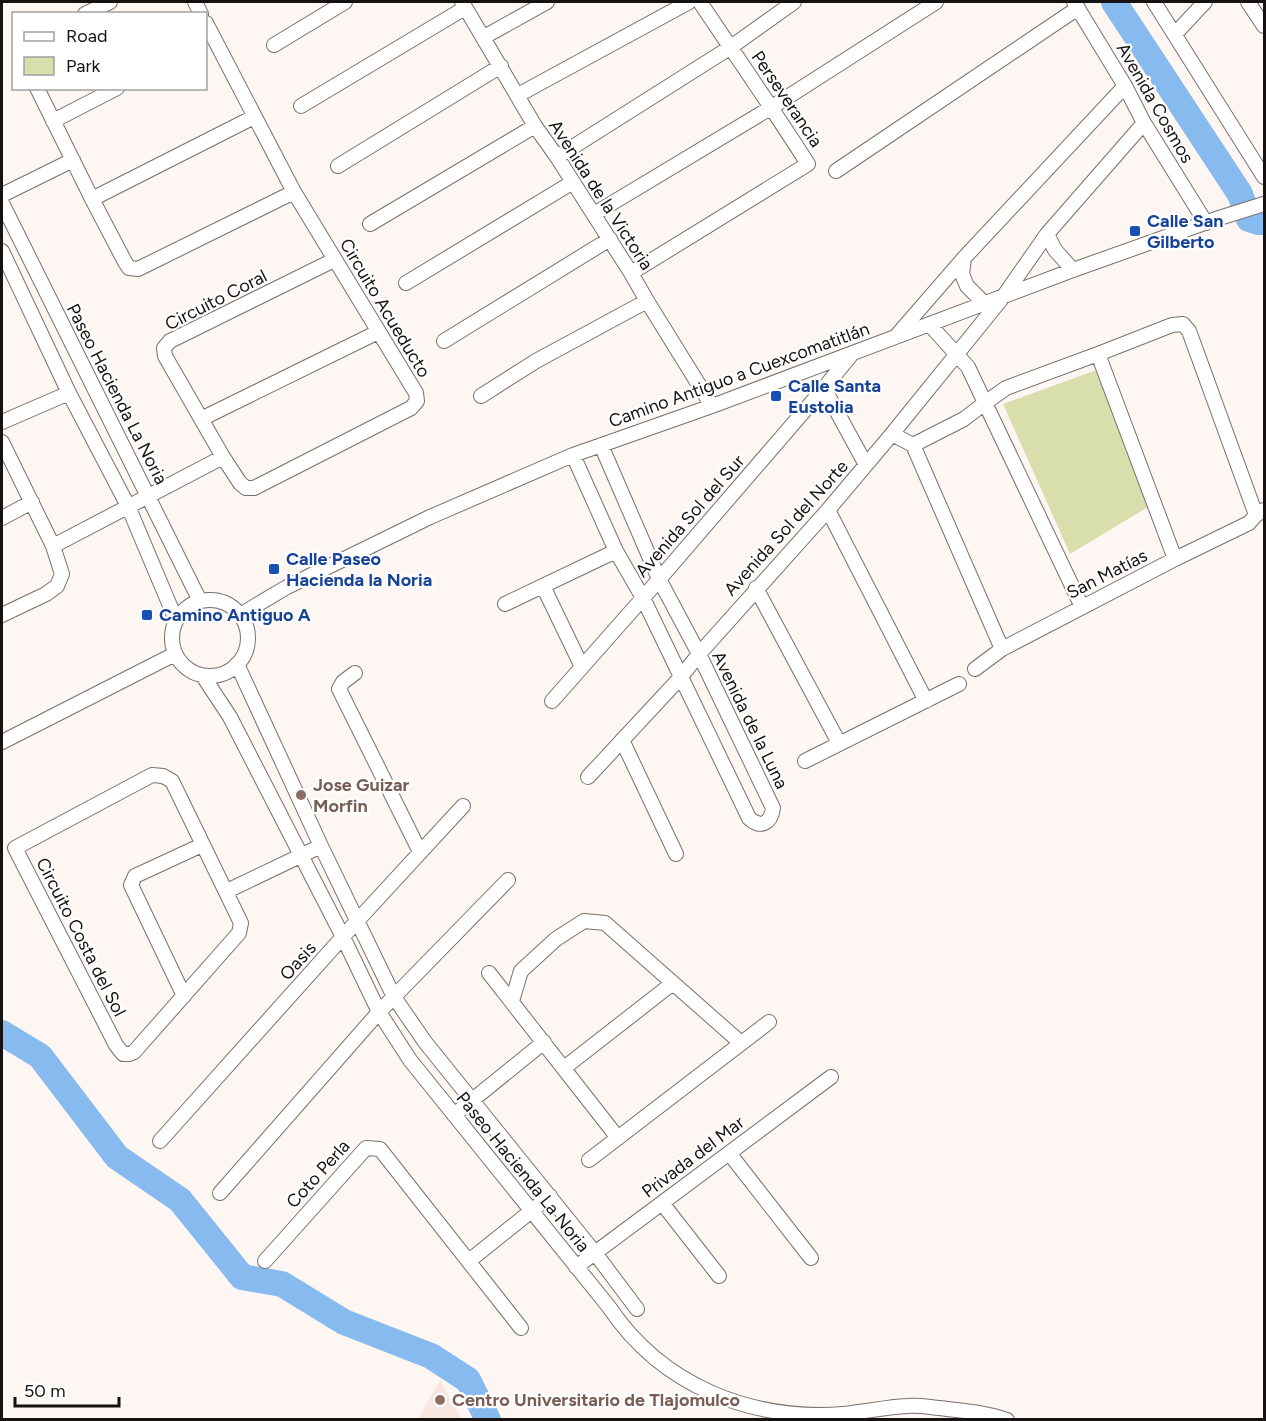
<svg xmlns="http://www.w3.org/2000/svg" width="1266" height="1421" font-family="Figtree,sans-serif">
<style>
.built{fill:#f7e7e0}
.green{fill:#d9dfac}
.lines{fill:none;stroke-linecap:round;stroke-linejoin:round}
.river{stroke:#87bbef;stroke-width:26}
.minor-casing{stroke:#77706d;stroke-width:16}
.minor{stroke:#fff;stroke-width:14}
.transit-dot{fill:#1a4fb4;stroke:#fff;stroke-width:2}
.education-dot{fill:#8d6e63;stroke:#fff;stroke-width:2}
.labels{text-anchor:middle;stroke-width:4.5;stroke-linejoin:round;paint-order:stroke}
.street-label{font-size:18px;fill:#151211;stroke:#fff}
.transit-label{font-size:18px;font-weight:bold;fill:#164399;stroke:#fff;text-anchor:start}
.education-label{font-size:18px;font-weight:bold;fill:#785e54;stroke:#fff;text-anchor:start}
</style>
<rect width="100%" height="100%" fill="#fef6f2"/>
<path class="built" d="M440 1380 462 1419H418Z"/>
<path class="green" d="M1102 368 1148 507 1070 554 1003 404Z"/>
<g class="lines">
<path class="river" d="M1114 2 1240 194 1249 219 1258 222H1264
M2 1033 40 1056 117 1157 180 1200 242 1277 282 1284 344 1322 431 1356 468 1380 488 1420"/>
<g class="minor-casing">
<path id="minor" d="M195 2 201 14
M462 2 535 126 557 157 631 273 647 301 712 406
M1074 2 1125 86 1144 123 1206 223
M1154 2 1264 177
M1248 2 1264 26
M85 14 110 2
M1175 34 1205 2
M484 37 547 2
M274 45 345 2
M37 88 92 199 125 262 129 268 138 269 294 192 206 23
M518 95 689 2
M301 106 465 8
M53 121 117 88
M557 157 731 47 794 2
M338 166 501 66
M836 171 1078 8
M294 192 416 393 417 401 411 408 254 488H246L240 483 223 457 165 356 164 348 170 341 334 260
M2 195 73 160
M92 199 254 117
M2 203 200 601
M594 214 772 107 936 2
M370 224 535 126
M1047 234 1055 250 1073 270
M2 251 69 393 128 506 176 620
M964 258 962 274 967 286 984 303
M631 273 808 164C773 109 736 56 700 2
M406 283 573 182
M929 324 968 367 1082 607
M898 334 964 258 1125 86
M444 341 610 239
M1098 354 1175 559
M824 388 866 465
M481 396 536 361 647 301
M201 419 378 332
M2 422 69 393
M892 434 913 445 1002 649
M2 442 53 546
M913 445 964 419 985 403 1006 388 1098 354 1172 325 1183 324 1189 331 1256 515
M573 455 616 551 643 598 749 818C761 829 771 823 773 808L699 654 659 579 601 445
M828 510 926 701
M2 518 32 502
M543 586 582 667
M756 588 839 743
M172 638a38 38 0 1 1 76 0a38 38 0 1 1-76 0Z
M505 604 616 551
M2 615 46 594 57 586 62 574 53 546 223 457
M240 615 287 587 430 517 573 455 712 406 1073 270 1216 219 1264 204
M237 664 321 846 394 997 425 1042 595 1253 637 1309
M975 669 1002 649 1175 559 1249 523 1256 515 1264 510
M355 673 343 682 339 689 420 852
M203 676 230 717 343 937 379 1012 410 1060 609 1307C662 1386 751 1421 843 1414 865 1412 886 1407 907 1406 918 1405 929 1407 939 1408 962 1411 985 1412 1007 1420
M552 701 643 598 824 388 851 355
M622 740 676 854
M2 742 175 654
M805 761 959 684
M152 775 163 776 172 781 241 923 239 933 134 1052 129 1054H123L116 1045 15 848Z
M588 777 680 678 699 654 828 510 892 434 1003 297 1047 234 1144 123
M227 891 321 846
M489 973 618 1138
M184 996 131 885 135 876 202 845
M512 1001 521 971 556 939 584 921 605 923 741 1043
M564 1068 673 983
M454 1115 544 1042
M160 1141 358 920 463 806
M729 1153 811 1258
M589 1160 769 1022
M220 1193 379 1012 508 880
M662 1203 719 1276
M265 1261 366 1148 380 1149 521 1328
M469 1261 550 1196
M576 1267 831 1077"/>
</g>
<use href="#minor" class="minor"/>
</g>
<g class="transit-dot">
<rect x="1129" y="225" width="12" height="12" rx="3"/>
<rect x="770" y="390" width="12" height="12" rx="3"/>
<rect x="268" y="563" width="12" height="12" rx="3"/>
<rect x="141" y="609" width="12" height="12" rx="3"/>
</g>
<g class="education-dot">
<circle cx="301" cy="795" r="6"/>
<circle cx="440" cy="1400" r="6"/>
</g>
<g class="labels">
<g class="street-label">
<text transform="translate(787 99) rotate(56)" y="6">Perseverancia</text>
<text transform="translate(1155 103) rotate(60)" y="6">Avenida Cosmos</text>
<text transform="translate(601 195) rotate(57)" y="6">Avenida de la Victoria</text>
<text transform="translate(216 300) rotate(-27)" y="6">Circuito Coral</text>
<text transform="translate(385 308) rotate(59)" y="6">Circuito Acueducto</text>
<text transform="translate(739 375) rotate(-20)" y="6">Camino Antiguo a Cuexcomatitlán</text>
<text transform="translate(117 394) rotate(63)" y="6">Paseo Hacienda La Noria</text>
<text transform="translate(690 516) rotate(-49)" y="6">Avenida Sol del Sur</text>
<text transform="translate(786 528) rotate(-48)" y="6">Avenida Sol del Norte</text>
<text transform="translate(1107 574) rotate(-27)" y="6">San Matías</text>
<text transform="translate(750 720) rotate(64)" y="6">Avenida de la Luna</text>
<text transform="translate(81 937) rotate(63)" y="6">Circuito Costa del Sol</text>
<text transform="translate(298 961) rotate(-48)" y="6">Oasis</text>
<text transform="translate(693 1157) rotate(-37)" y="6">Privada del Mar</text>
<text transform="translate(523 1172) rotate(51)" y="6">Paseo Hacienda La Noria</text>
<text transform="translate(318 1174) rotate(-48)" y="6">Coto Perla</text>
</g>
<g class="transit-label">
<text x="1147" y="227">Calle San<tspan x="1147" dy="21">Gilberto</tspan></text>
<text x="788" y="392">Calle Santa<tspan x="788" dy="21">Eustolia</tspan></text>
<text x="286" y="565">Calle Paseo<tspan x="286" dy="21">Hacienda la Noria</tspan></text>
<text x="159" y="621">Camino Antiguo A</text>
</g>
<g class="education-label">
<text x="313" y="791">Jose Guizar<tspan x="313" dy="21">Morfin</tspan></text>
<text x="452" y="1406">Centro Universitario de Tlajomulco</text>
</g>
</g>
<rect width="1266" height="1421" fill="none" stroke="#151211" stroke-width="6"/>
<rect x="12" y="12" width="195" height="78" fill="#ffffff" stroke="#a1a0a0" stroke-width="1.5"/>
<rect x="24" y="32" width="30" height="9" fill="#ffffff" stroke="#a1a0a0" stroke-width="1.5"/>
<text x="66" y="42" font-size="18" fill="#151211">Road</text>
<rect x="24" y="57" width="30" height="18" fill="#d9dfac" stroke="#a1a0a0" stroke-width="1.5"/>
<text x="66" y="72" font-size="18" fill="#151211">Park</text>
<path d="M15 1397v9h104v-9" fill="none" stroke="#151211" stroke-width="3"/>
<text x="24" y="1397" font-size="18" fill="#151211" stroke="#ffffff" stroke-width="4.5" paint-order="stroke">50 m</text>
</svg>
